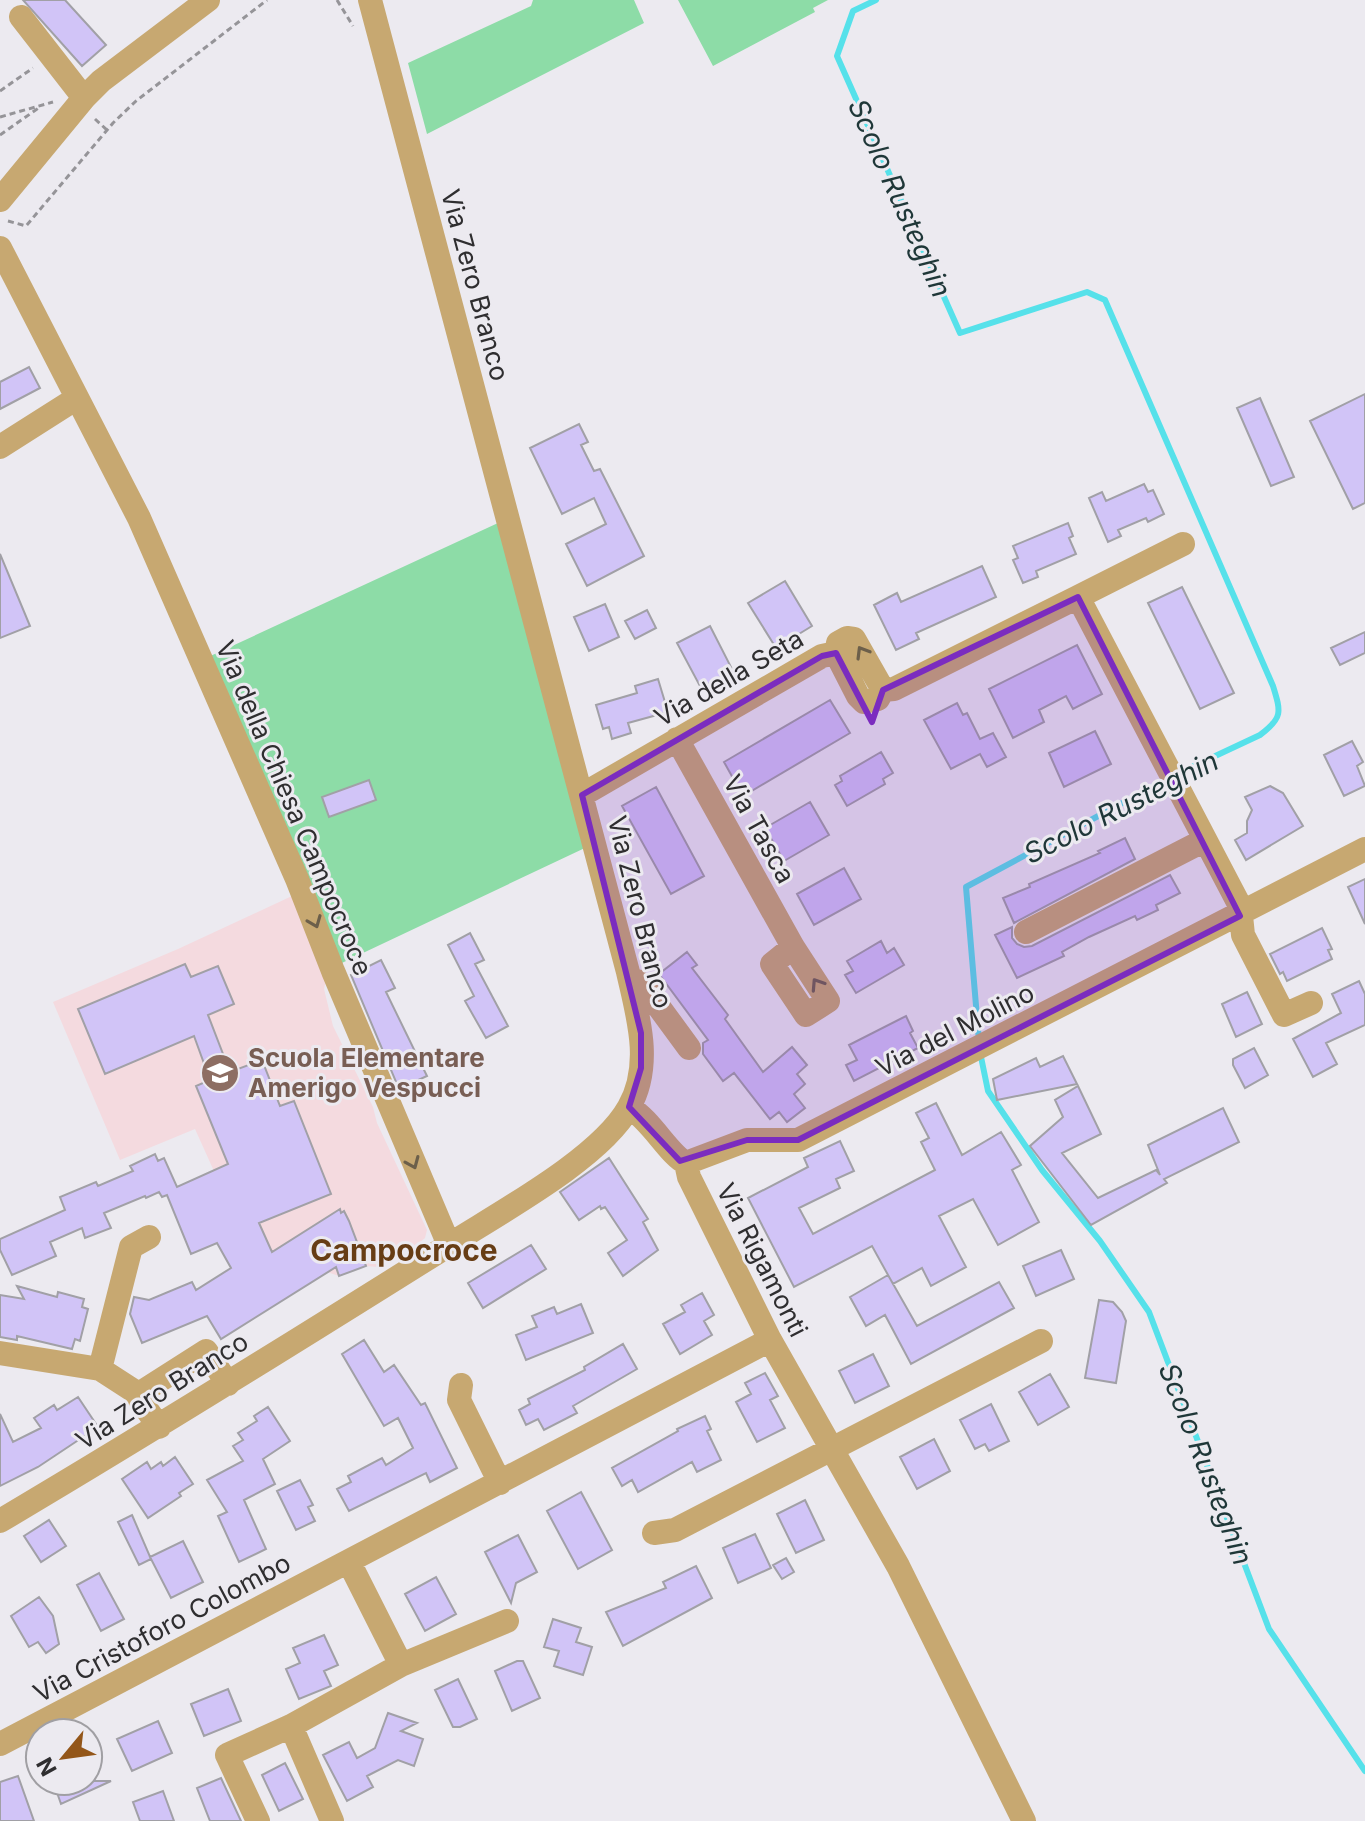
<svg xmlns="http://www.w3.org/2000/svg" width="1365" height="1821" font-family="Inter,sans-serif">
<style>
.education{fill:#f4dadf}
.green{fill:#8ddca7}
.lines{fill:none;stroke-linecap:round;stroke-linejoin:round}
.stream{stroke:#56e1ea;stroke-width:6}
.building{fill:#d1c4f7;stroke:#a1a0a6;stroke-width:2}
.path{stroke:#959498;stroke-width:3;stroke-dasharray:6 4;stroke-linecap:butt}
.minor{stroke:#c7a871;stroke-width:24}
.oneway{stroke:#6c5f4a}
.marked{fill:#7b2cbf;fill-opacity:0.2;stroke:#7b2cbf;stroke-width:6;stroke-linejoin:round}
.labels{text-anchor:middle;stroke-width:6;stroke-linejoin:round;paint-order:stroke}
.street-label{font-size:26px;fill:#2f2e30;stroke:#eceaf0}
.education-label{font-size:26px;font-weight:bold;fill:#785e54;stroke:#eceaf0;text-anchor:start}
.water-label{font-size:28px;font-style:italic;fill:#1f3738;stroke:#eceaf0}
.quarter-label{font-size:30px;font-weight:bold;fill:#673d15;stroke:#eceaf0}
</style>
<rect width="100%" height="100%" fill="#eceaf0"/>
<path class="education" d="M292 896 326 980 324 989 333 1026 373 1107 377 1123 427 1230 425 1238 418 1244 377 1267 366 1266 339 1276 327 1272 302 1233 255 1262 195 1129 120 1160 53 1002 178 949Z"/>
<path class="green" d="M533 0H634L644 23 427 134 408 63 531 6Z
M678 0H828L813 8 815 12 713 66Z
M498 523 587 847 327 970 206 658Z"/>
<g class="lines">
<path class="stream" d="M876 0 853 11 837 56 960 333 1087 292 1105 300 1273 686C1281 712 1283 718 1260 735L1179 773
M979 1041 966 887 1169 778
M980 1052 988 1091 1042 1170 1100 1241 1149 1312 1269 1629 1365 1771"/>
</g>
<path class="building" d="M23 0H65L106 45 82 66Z
M29 367 40 388 0 409V382Z
M1365 394V503L1353 509 1310 421Z
M1260 398 1294 477 1271 486 1237 408Z
M579 424 588 442 581 445 594 471 600 469 644 556 587 586 566 544 606 524 594 498 562 514 530 448Z
M1144 484 1148 492 1153 490 1164 514 1148 522 1146 518 1118 530 1121 536 1108 542 1089 498 1102 492 1106 501Z
M1068 523 1073 536 1069 538 1076 554 1036 571 1038 577 1023 583 1013 560 1018 558 1013 546Z
M0 554 30 626 0 638Z
M982 566 996 597 916 633 919 639 896 650 874 605 897 593 901 602Z
M785 581 812 626 776 648 748 603Z
M1182 587 1234 693 1200 709 1148 603Z
M605 604 619 637 589 651 574 617Z
M647 610 656 628 635 639 625 621Z
M710 626 733 671 701 688 677 643Z
M1365 632V653L1340 665 1331 648Z
M1077 645 1102 694 1073 709 1066 696 1039 710 1044 722 1013 738 989 689Z
M658 679 668 712 628 723 631 733 612 739 609 727 603 729 596 705 637 693 635 686Z
M830 700 850 733 743 796 724 762Z
M957 703 963 715 967 713 980 739 993 733 1006 757 987 767 980 754 951 769 924 720Z
M1095 731 1111 764 1064 787 1049 753Z
M1352 741 1363 762 1357 766 1365 786 1344 796 1324 755Z
M881 752 893 773 883 779 885 784 847 806 835 785 842 781 840 776Z
M369 780 376 800 329 817 322 797Z
M1270 786 1283 793 1303 826 1246 860 1235 840 1247 833V821L1252 810 1245 797Z
M656 787 704 876 671 894 622 806Z
M810 802 829 835 784 861 765 828Z
M1125 838 1135 859 1014 923 1003 898 1030 887 1029 884 1100 853 1098 851Z
M844 868 861 899 814 925 797 894Z
M1170 875 1180 893 1156 905 1158 910 1137 920 1135 916 1089 937 1062 952 1064 956 1017 978 995 935 1012 927V938L1017 944 1024 947 1032 946Z
M1365 879V924L1348 887Z
M1322 928 1332 949 1328 950 1332 959 1287 981 1283 972 1280 974 1270 954Z
M470 933 484 960 475 964 508 1026 486 1038 465 1001 474 996 448 945Z
M881 941 887 953 894 948 904 965 856 993 845 975 853 971 847 961Z
M687 952 697 965 692 968 728 1015 725 1019 763 1072 792 1047 807 1065 797 1074 805 1084 794 1094 805 1108 787 1122 779 1112 770 1119 734 1073 723 1081 703 1054V1043L708 1040 659 974Z
M381 960 395 988 386 992 427 1076 399 1089 351 975Z
M185 964 191 977 218 966 234 1004 208 1015 230 1072 262 1060 280 1106 294 1101 331 1194 259 1223 272 1252 340 1209 341 1213 344 1211 349 1221 366 1266 339 1276 336 1267 221 1339 207 1316 142 1343 130 1314 134 1297 149 1300 192 1282 196 1290 231 1268 217 1243 191 1254 167 1195 162 1197 159 1192 146 1198 145 1196 104 1213 111 1228 85 1238 82 1228 50 1242 56 1256 12 1275 0 1250V1239L65 1210 60 1197 96 1182 98 1186 133 1171 130 1166 155 1154 158 1161 164 1158 177 1187 228 1164 196 1086 210 1080 194 1036 105 1074 78 1009Z
M1359 981 1365 994V1025L1326 1043 1337 1064 1313 1077 1293 1039 1341 1013 1332 994Z
M1247 992 1262 1024 1236 1037 1222 1004Z
M906 1016 913 1031 910 1033 918 1048 854 1081 846 1065 857 1060 849 1045Z
M1254 1048 1268 1075 1245 1088 1233 1065V1059Z
M1063 1056 1077 1084 997 1100 993 1079 1036 1058 1040 1067Z
M1078 1086 1101 1134 1062 1153 1098 1198 1156 1170 1160 1175 1148 1145 1223 1108 1239 1142 1164 1179 1167 1183 1091 1225 1030 1146 1063 1117 1055 1100Z
M936 1103 962 1155 1001 1132 1021 1165 1012 1170 1039 1222 998 1245 973 1199 939 1216 966 1267 931 1286 922 1268 893 1284 872 1246 794 1287 748 1198 808 1167 804 1158 840 1141 854 1171 836 1179 840 1188 799 1208 813 1234 935 1170 921 1142 929 1138 916 1113Z
M609 1158 648 1219 643 1222 658 1250 623 1276 608 1253 627 1240 605 1207 601 1209 600 1206 579 1220 560 1192Z
M531 1245 546 1269 483 1308 468 1283Z
M1061 1250 1074 1279 1036 1296 1023 1266Z
M888 1275 917 1326 999 1282 1014 1308 911 1364 885 1315 866 1326 850 1297Z
M17 1286 57 1297 58 1292 84 1299 82 1307 88 1309 80 1341 75 1339 72 1349 17 1336V1340L0 1337V1295L24 1299Z
M702 1293 714 1315 704 1321 712 1335 680 1354 663 1324 685 1312 681 1305Z
M1099 1300 1113 1302 1122 1312 1126 1321 1116 1383 1085 1378Z
M581 1304 593 1333 526 1360 516 1335 537 1327 532 1316 554 1307 557 1314Z
M364 1340 384 1372 394 1365 421 1405 425 1403 457 1468 430 1482 426 1473 349 1511 337 1489 351 1482 348 1476 382 1458 386 1465 413 1448 398 1418 384 1426 342 1354Z
M623 1344 637 1369 573 1406 577 1413 544 1430 538 1419 526 1425 519 1410 530 1404 528 1399 585 1370 584 1367Z
M873 1354 889 1386 855 1403 839 1371Z
M765 1373 778 1396 770 1400 785 1428 757 1442 736 1402 751 1394 745 1383Z
M1050 1374 1069 1407 1038 1425 1019 1392Z
M78 1397 98 1427 38 1467 0 1486V1414L13 1442 41 1428 34 1418 54 1405 57 1410Z
M991 1404 1009 1441 989 1451 985 1444 975 1449 960 1420Z
M268 1407 290 1441 263 1459 275 1484 244 1500 266 1549 239 1562 218 1516 227 1512 207 1480 243 1461 233 1446 243 1440 238 1433 257 1421 254 1416Z
M705 1416 711 1429 707 1431 721 1460 697 1472 692 1462 638 1492 632 1480 622 1486 612 1468 678 1431 677 1429Z
M934 1439 950 1471 917 1489 900 1457Z
M175 1457 193 1484 179 1493 181 1496 148 1518 122 1479 147 1462 151 1469 161 1462 163 1466Z
M300 1480 313 1505 308 1507 315 1521 296 1530 277 1491Z
M581 1492 612 1550 578 1569 547 1511Z
M805 1500 824 1540 796 1553 777 1514Z
M132 1515 151 1559 139 1565 118 1522Z
M49 1520 66 1546 41 1562 24 1536Z
M755 1534 771 1568 738 1583 723 1548Z
M518 1535 537 1572 516 1583 511 1603 485 1552Z
M183 1541 203 1582 171 1598 150 1557Z
M786 1558 794 1572 782 1579 773 1565Z
M696 1566 712 1598 623 1646 606 1612 666 1588 663 1582Z
M99 1573 124 1619 101 1631 77 1585Z
M436 1577 456 1614 425 1631 405 1594Z
M39 1597 53 1616 59 1644 46 1653 38 1642 29 1647 11 1616Z
M553 1619 581 1628 576 1642 592 1647 583 1675 554 1666 559 1651 544 1647Z
M324 1635 338 1665 324 1671 331 1686 299 1699 286 1669 300 1663 293 1648Z
M517 1661H523L540 1698 512 1711 495 1671Z
M458 1679 477 1719 460 1727H453L435 1690Z
M228 1689 241 1721 204 1736 191 1704Z
M388 1713 417 1723 401 1731 423 1739 414 1766 398 1760 367 1776 373 1787 347 1801 323 1755 349 1742 357 1758 375 1748Z
M158 1721 172 1753 132 1771 117 1739Z
M285 1763 303 1799 279 1811 262 1775Z
M18 1776 34 1821H0V1782Z
M221 1778 241 1821H210L197 1788Z
M53 1781H111L61 1804Z
M163 1791 174 1821H140L133 1802Z"/>
<g class="lines">
<path class="path" d="M337 0 353 26
M0 91 33 68
M0 117 53 102
M95 119 107 130
M0 135 40 107
M8 221 26 226 113 123 136 101 267 0"/>
<path class="minor" d="M21 17 84 98
M0 200 84 98 101 81 208 0
M0 248 139 518 297 879 333 971 449 1245
M0 447 77 398
M1078 597 1183 544
M836 653 838 643 847 638 854 639 883 690
M836 653 858 696 864 702 878 699 883 690
M883 690 894 689 1078 597 1240 906 1243 935 1284 1015 1311 1003
M677 739 793 947 828 1001 806 1015 772 964 793 947
M582 795 822 656 836 653
M1026 932 1205 840
M630 981H637L645 988 689 1048
M629 1107C651 1120 670 1156 686 1163L689 1177 770 1340 898 1566 1024 1821
M686 1163 747 1140H798L1365 849
M0 1353 100 1369 134 1391 159 1427
M100 1369 131 1247 149 1237
M461 1385 459 1400 500 1483
M137 1395 206 1351 228 1384
M0 1521C147 1434 293 1343 438 1252 491 1217 599 1161 629 1107 653 1065 638 1016 628 972L370 0
M654 1533 675 1530 1041 1341
M401 1665 507 1621
M291 1726 332 1821
M0 1744 770 1340
M258 1821 227 1755 291 1726 401 1665 349 1562"/>
</g>
<defs><path id="oneway-chevron" d="M-2-3.5L2.5 0L-2 3.5" fill="none" stroke-width="1.6" stroke-linecap="round" stroke-linejoin="round" transform="scale(2)"/></defs>
<g class="oneway">
<use href="#oneway-chevron" transform="translate(862 652) rotate(-121)"/>
<use href="#oneway-chevron" transform="translate(315 922) rotate(68)"/>
<use href="#oneway-chevron" transform="translate(817 984) rotate(-123)"/>
<use href="#oneway-chevron" transform="translate(413 1163) rotate(67)"/>
</g>
<path class="marked" d="M1078 597 1240 916 798 1140H747L680 1161 629 1107 641 1068V1033L582 795 822 656 836 653 872 722 883 690Z"/>
<defs>
<g id="school-disc" transform="scale(2)"><circle r="9.5" fill="#8d6e63" stroke="#eceaf0"/><path d="M0-5L7-2L0 1L-7-2ZM-4 1L0 2.5L4 1V4Q0 6-4 4Z" fill="#fff"/></g>
</defs>
<g fill-rule="evenodd">
<use href="#school-disc" x="220" y="1073"/>
</g>
<g class="labels">
<g class="street-label">
<text transform="translate(475 285) rotate(75)" y="9">Via Zero Branco</text>
<text transform="translate(729 678) rotate(-30)" y="9">Via della Seta</text>
<text transform="translate(294 808) rotate(67)" y="9">Via della Chiesa Campocroce</text>
<text transform="translate(759 829) rotate(61)" y="9">Via Tasca</text>
<text transform="translate(640 912) rotate(76)" y="9">Via Zero Branco</text>
<text transform="translate(955 1030) rotate(-27)" y="9">Via del Molino</text>
<text transform="translate(762 1260) rotate(63)" y="9">Via Rigamonti</text>
<text transform="translate(162 1391) rotate(-32)" y="9">Via Zero Branco</text>
<text transform="translate(162 1628) rotate(-28)" y="9">Via Cristoforo Colombo</text>
</g>
<g class="education-label">
<text x="248" y="1067">Scuola Elementare<tspan x="248" dy="30">Amerigo Vespucci</tspan></text>
</g>
<g class="water-label">
<text transform="translate(900 198) rotate(66)" y="10">Scolo Rusteghin</text>
<text transform="translate(1121 807) rotate(-27)" y="10">Scolo Rusteghin</text>
<text transform="translate(1206 1464) rotate(69)" y="10">Scolo Rusteghin</text>
</g>
<g class="quarter-label">
<text x="404" y="1261">Campocroce</text>
</g>
</g>
<g transform="translate(64 1757) rotate(241)"><circle r="38" fill="#eceaf0" stroke="#a09fa3" stroke-width="2"/>
<path d="M0-6L14 30L0 20L-14 30Z" fill="#935619"/>
<text y="-12" font-size="22" font-weight="bold" text-anchor="middle" fill="#2f2e30">N</text>
</g>
</svg>
